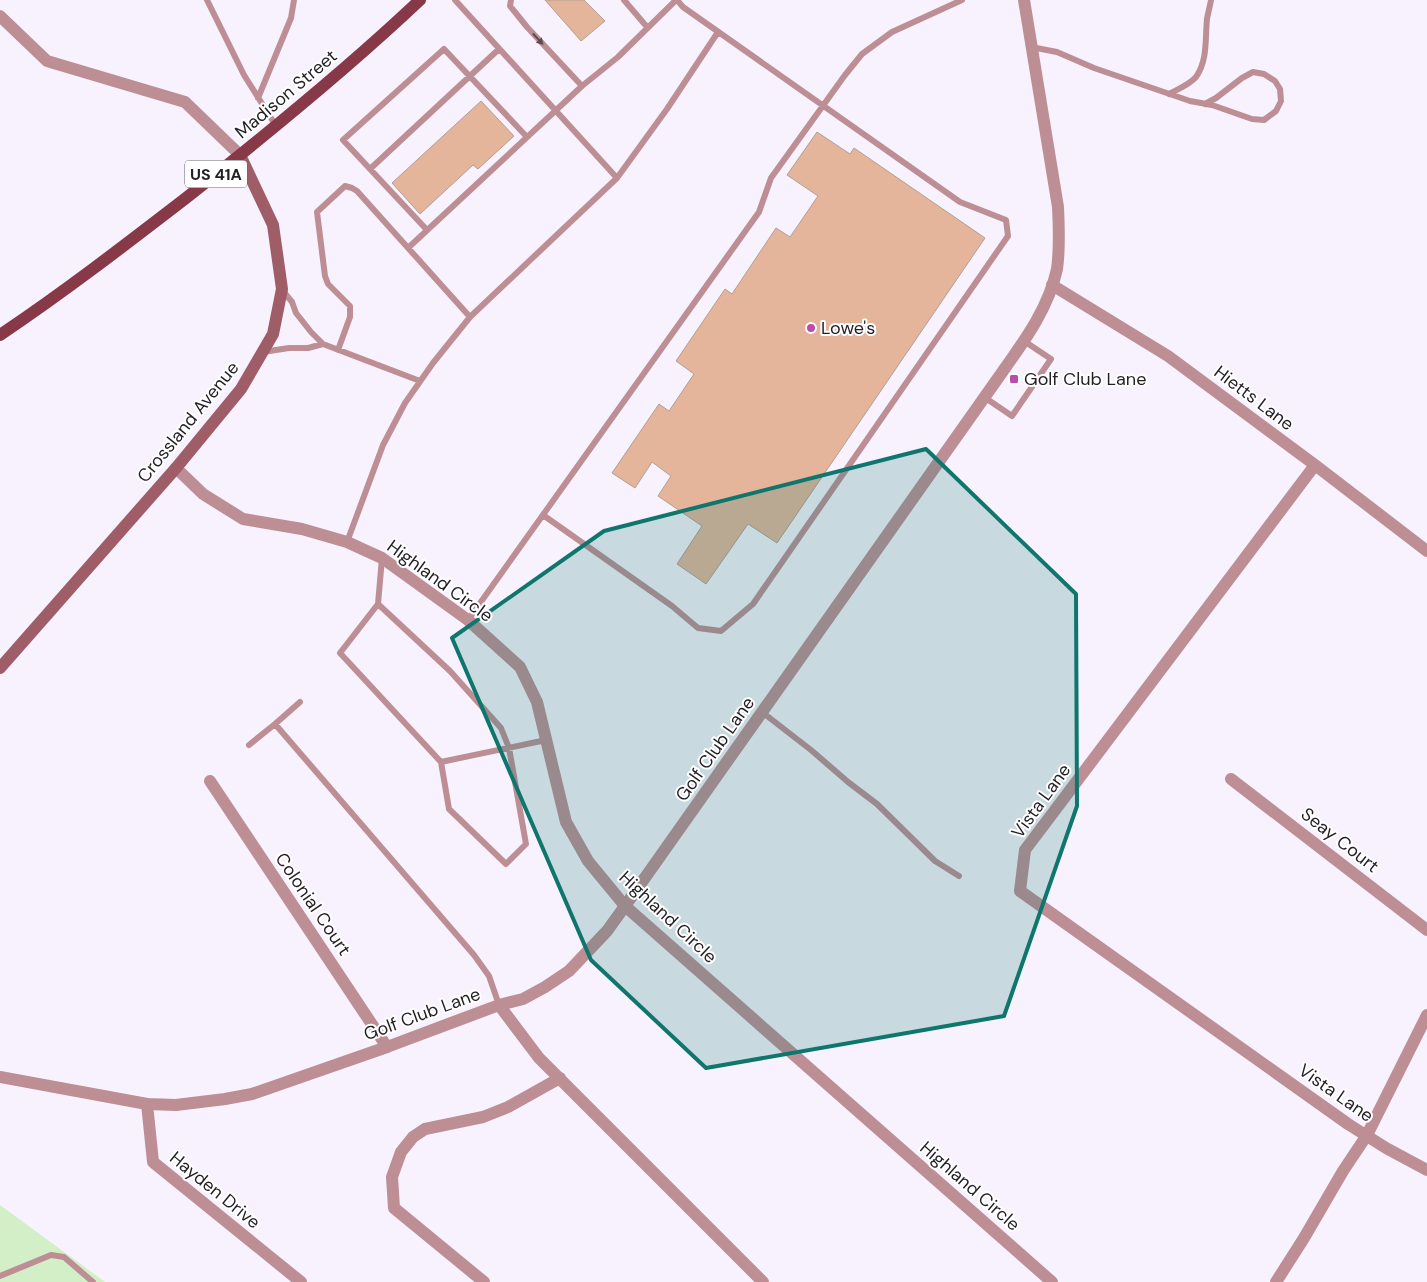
<svg xmlns="http://www.w3.org/2000/svg" width="1427" height="1282" font-family="'DM Sans',sans-serif">
<style>
.green{fill:#d2efc8}
.building{fill:#e4b49b;stroke:#b29f96}
.lines{fill:none;stroke-linecap:round;stroke-linejoin:round}
.service{stroke:#bd8f95;stroke-width:6}
.minor{stroke:#bd8f95;stroke-width:12}
.tertiary{stroke:#bd8f95;stroke-width:12}
.secondary{stroke:#9f5e67;stroke-width:12}
.primary{stroke:#873948;stroke-width:12}
.oneway{fill:#604c52}
.marked{fill:#0f766e;fill-opacity:0.2;stroke:#0f766e;stroke-width:4;stroke-linejoin:round}
.poi-dot{fill:#bb4caa;stroke:#fff;stroke-width:2}
.labels{text-anchor:middle;stroke-width:4;stroke-linejoin:round;paint-order:stroke}
.shield{fill:#fff;stroke:#646266;stroke-width:1}
.shield-label{font-size:16px;font-weight:bold;fill:#221f25}
.street-label{font-size:18px;fill:#221f25;stroke:#fff}
.poi-label{font-size:18px;fill:#221f25;stroke:#fff;text-anchor:start}
</style>
<rect width="100%" height="100%" fill="#f7f2fd"/>
<path class="green" d="M0 1205 105 1282H0Z"/>
<path class="building" d="M545 0H584L605 21 581 41Z
M481 101 514 136 478 169 473 165 420 214 392 183Z
M817 132 850 154 854 148 985 238 777 543 748 524 706 584 677 564 702 526 658 496 671 476 652 462 635 488 612 473 659 404 669 411 694 374 676 361 725 289 732 294 776 228 790 237 818 196 787 175Z"/>
<g class="lines">
<path class="service" d="M207 0 244 75 276 126
M455 0 617 178
M511 0 510 6 527 27 582 86
M624 0 647 27
M1031 47 1057 52 1094 68 1190 101 1212 105 1252 119 1264 120 1276 111 1281 101 1280 89 1275 81 1264 74 1253 72 1242 78 1216 98 1205 104
M1169 94C1178 89 1189 85 1196 77 1208 60 1205 38 1207 19 1208 13 1210 6 1211 0
M258 98 291 18 294 0
M370 169 343 140 444 49 527 137
M427 230 370 169 499 49
M408 248 582 86 618 57 676 0
M283 291 292 302 296 313 311 332 323 344 420 381
M338 350 350 317V306L328 284 325 276 317 212 345 186 352 188 357 191 470 317
M263 352 289 348H308L323 344
M984 397 1012 416 1051 359 1024 341
M543 515 672 606 698 628 721 631 753 604 1008 236 1006 220 960 202 683 7 677 0
M347 542 383 445 405 403 433 363 470 317 617 178 667 109 718 32
M378 604 382 558
M468 620 759 212 771 178 845 75 862 54 892 32 962 0
M300 702 275 724 474 955 489 976 499 1005
M762 712 811 750 848 782 877 804 935 861 959 876
M249 745 275 724
M441 762 340 653 378 604 450 671 501 728 509 748 526 844 506 864 449 809 441 762 546 740
M0 1276 51 1255 64 1257 93 1282"/>
<path class="minor" d="M0 16 47 61 185 102 240 155
M1052 285 1168 356 1315 465 1427 551
M1315 465 1025 850 1020 891 1348 1124 1386 1148 1427 1170
M1231 779 1427 930
M210 781 387 1047
M499 1005 539 1058 763 1282
M147 1104 153 1162 301 1282
M484 1282 394 1208 392 1177 401 1152 413 1137 425 1129 483 1117 508 1107 560 1078
M1276 1282 1304 1238 1343 1171 1367 1135 1427 1015"/>
<path class="tertiary" d="M176 468 203 494 243 519 302 529 347 542 382 558 468 620 520 667 537 702 566 822 588 861 625 906 1052 1282
M0 1077 147 1104 176 1105 225 1099 252 1094 387 1047 499 1005 523 999 545 987 569 971 607 931 625 906 1003 371C1025 340 1049 307 1057 269 1060 248 1059 227 1058 207L1024 0"/>
<path class="secondary" d="M0 668 176 468 241 389 273 334 282 289 273 225 240 155"/>
<path class="primary" d="M0 335C64 292 125 245 186 198 266 135 346 70 420 0"/>
</g>
<defs><path id="oneway-solid" d="M-6-.8H1V-3.2L6.5 0L1 3.2V.8H-6Z" transform="scale(1.25)"/></defs>
<use class="oneway" href="#oneway-solid" transform="translate(538 39) rotate(47)"/>
<path class="marked" d="M926 449 1076 594 1077 806 1004 1016 706 1068 591 960 452 638 604 531Z"/>
<g class="poi-dot">
<circle cx="811" cy="328" r="5"/>
<rect x="1009" y="374" width="10" height="10" rx="2.5"/>
</g>
<g class="labels">
<rect class="shield" x="185" y="160.5" width="62" height="27" rx="4"/>
<g class="shield-label">
<text x="216" y="180">US 41A</text>
</g>
<g class="street-label">
<text transform="translate(286 94) rotate(-40)" y="6">Madison Street</text>
<text transform="translate(1254 398) rotate(37)" y="6">Hietts Lane</text>
<text transform="translate(188 422) rotate(-51)" y="6">Crossland Avenue</text>
<text transform="translate(440 581) rotate(36)" y="6">Highland Circle</text>
<text transform="translate(715 749) rotate(-55)" y="6">Golf Club Lane</text>
<text transform="translate(1041 801) rotate(-54)" y="6">Vista Lane</text>
<text transform="translate(1340 840) rotate(38)" y="6">Seay Court</text>
<text transform="translate(313 904) rotate(56)" y="6">Colonial Court</text>
<text transform="translate(668 917) rotate(43)" y="6">Highland Circle</text>
<text transform="translate(422 1014) rotate(-20)" y="6">Golf Club Lane</text>
<text transform="translate(1336 1093) rotate(35)" y="6">Vista Lane</text>
<text transform="translate(970 1186) rotate(41)" y="6">Highland Circle</text>
<text transform="translate(215 1190) rotate(39)" y="6">Hayden Drive</text>
</g>
<g class="poi-label">
<text x="821" y="334">Lowe's</text>
<text x="1024" y="385">Golf Club Lane</text>
</g>
</g>
</svg>
